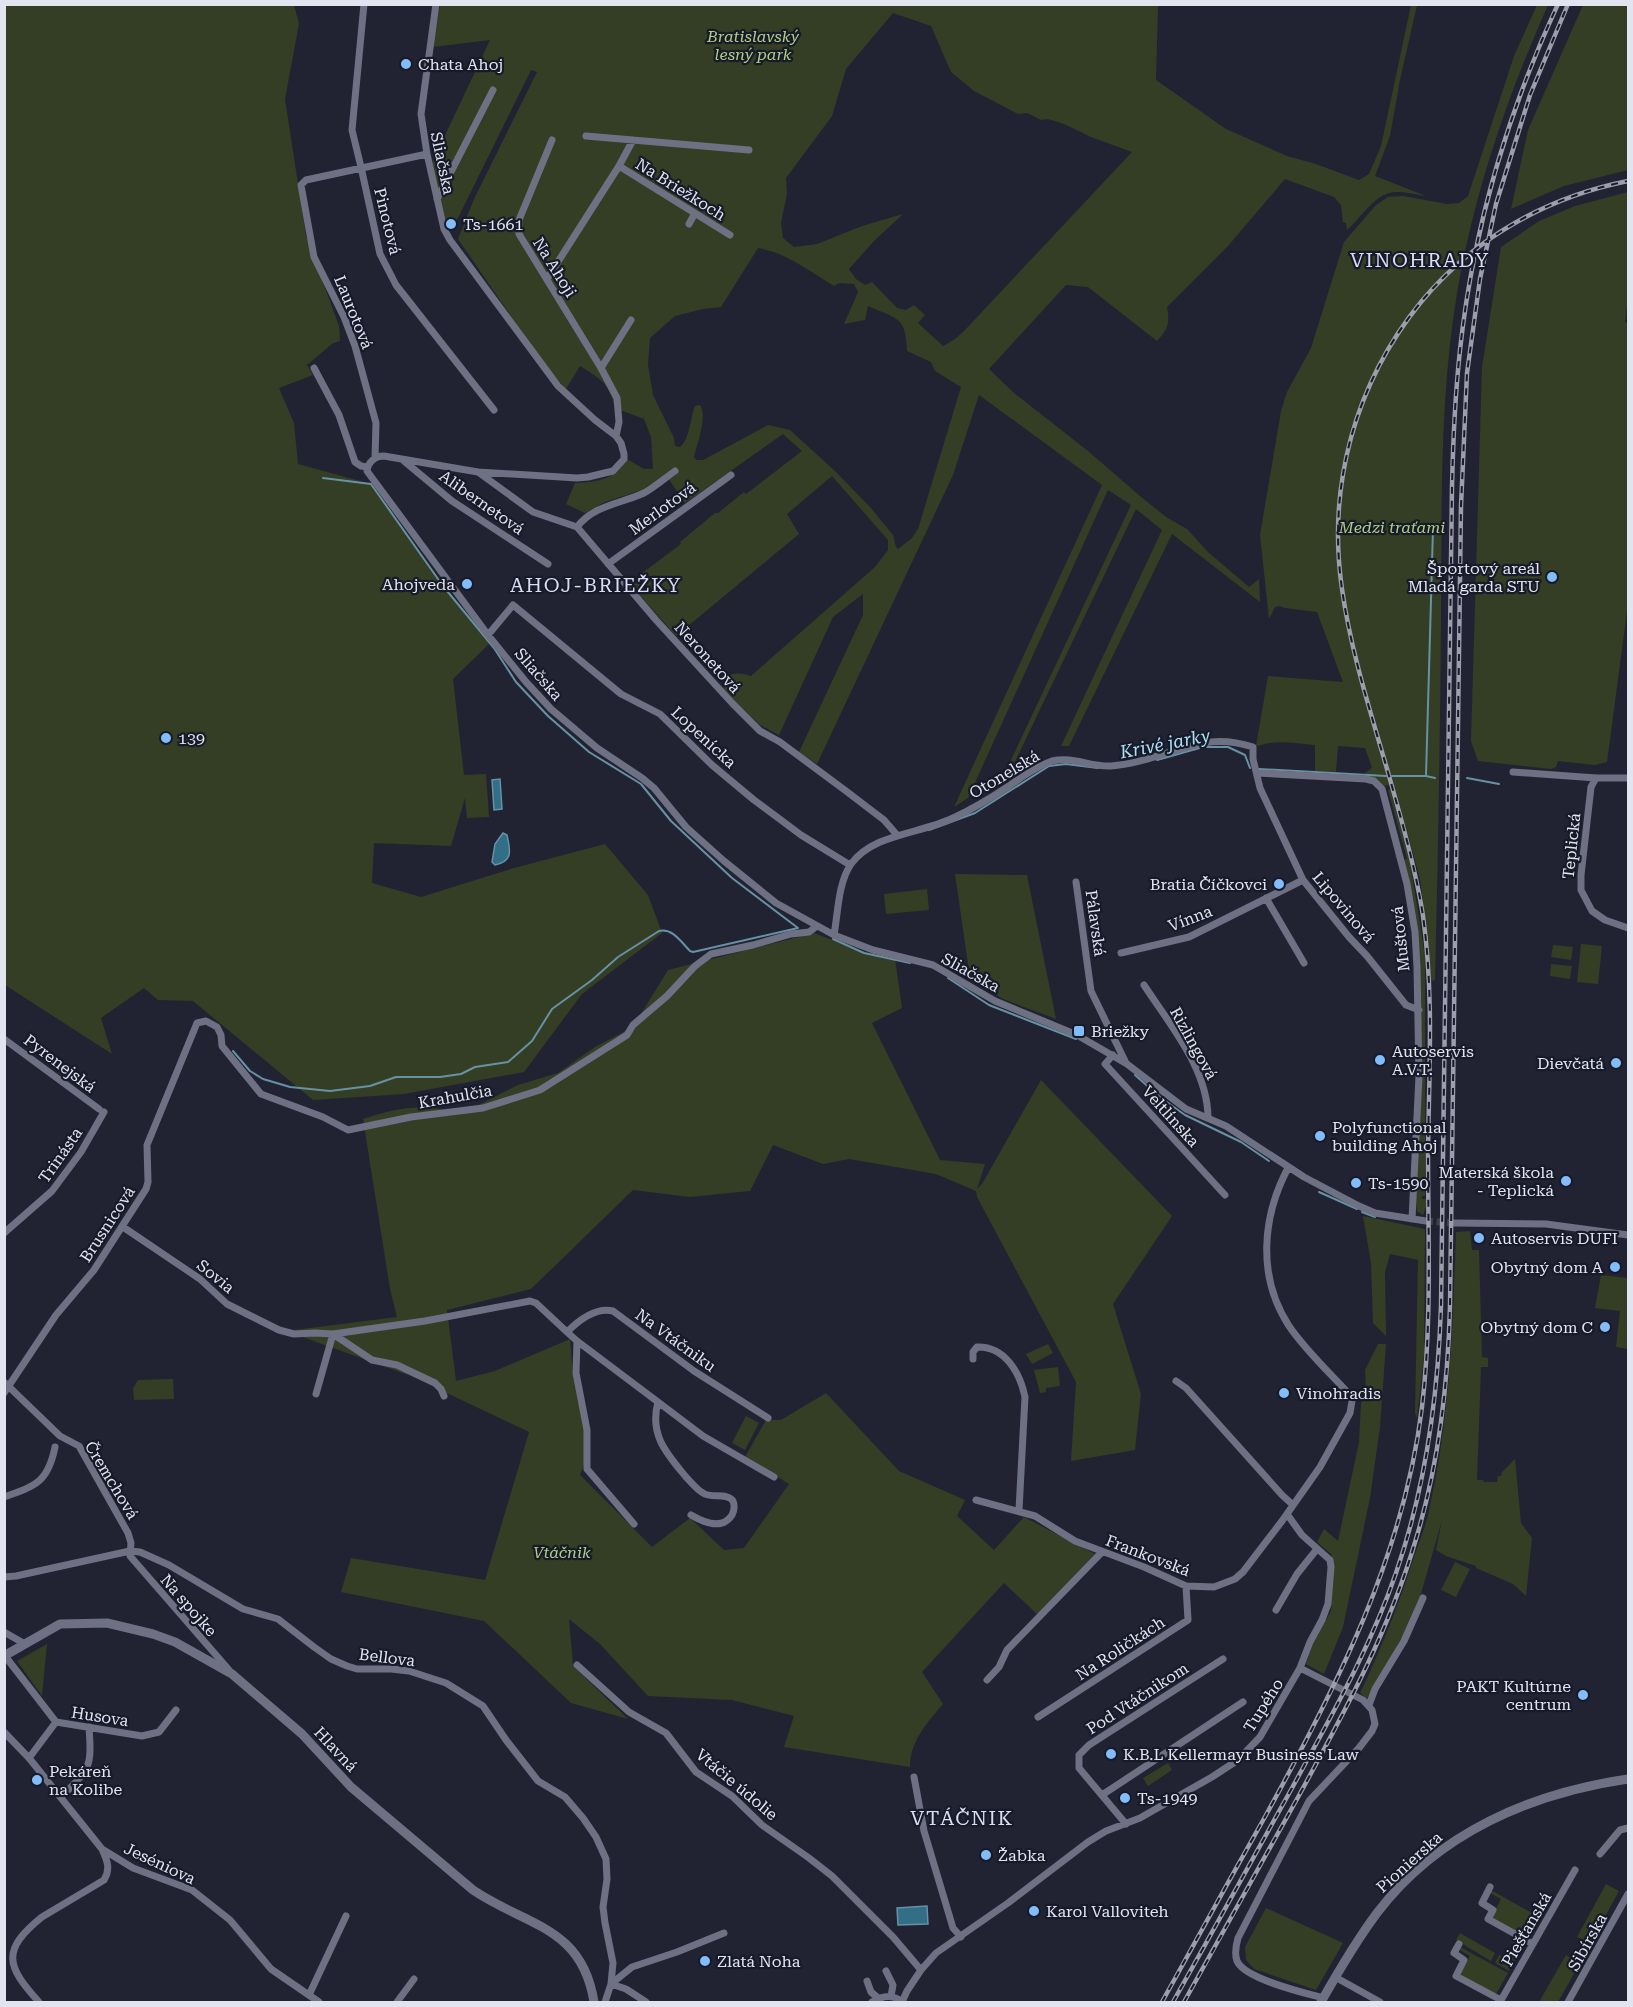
<svg xmlns="http://www.w3.org/2000/svg" width="1633" height="2007" font-family="'Roboto Serif',serif">
<style>
.green{fill:#343e24;fill-rule:evenodd}
.water{fill:#326e85;stroke:#6791a5;stroke-width:1.5}
.lines{fill:none;stroke-linecap:round;stroke-linejoin:round}
.stream{stroke:#6791a5;stroke-width:2}
.minor-tunnel{stroke:#3e404f;stroke-width:7;stroke-dasharray:7 3.5;stroke-linecap:butt}
.minor{stroke:#6e7184;stroke-width:7}
.tertiary{stroke:#6e7184;stroke-width:9}
.rail-casing{stroke:#9c9eab;stroke-width:4.5}
.rail{stroke:#171a29;stroke-width:2;stroke-dasharray:7;stroke-linecap:butt}
.poi-dot{fill:#82bcfa;stroke:#171a29;stroke-width:2}
.labels{text-anchor:middle;stroke-width:4.5;stroke-linejoin:round;paint-order:stroke}
.park-label{font-size:16px;font-style:italic;fill:#b2ce85;stroke:#171a29}
.poi-label{font-size:16px;fill:#e2e4ef;stroke:#171a29;text-anchor:start}
.street-label{font-size:16px;fill:#e2e4ef;stroke:#171a29}
.water-label{font-size:18px;font-style:italic;fill:#ade0f6;stroke:#171a29}
.quarter-label{font-size:20px;letter-spacing:1.5px;fill:#d9ddf3;stroke:#171a29}
</style>
<rect width="100%" height="100%" fill="#212333"/>
<path class="green" d="M467 4 494 6 487 5 1156 4 1158 7 1156 80 1226 129 1287 156 1316 164 1359 180 1369 174 1381 146 1411 5H1417L1400 80 1390 136 1375 176 1426 196C1394 190 1386 187 1363 213 1358 218 1353 225 1347 230L1346 223 1343 222 1341 205 1334 197 1285 179 1228 246 1167 307C1170 324 1168 329 1157 341L1088 287 1066 285 989 369 1014 393 1088 451 1140 496 1166 517 1187 529 1208 552 1249 587 1259 579 1260 602 1172 534 1069 746H1061L1162 530 1136 509 1009 774 1002 779 1131 505 1108 490 968 798 954 807 1102 485 979 395 953 475 817 764 799 752 863 615V594L833 617 779 735 760 725 723 690 725 678C732 672 743 673 751 676L875 567 888 550V540L832 476 787 514 799 534 676 636 629 583 681 544 680 542 715 513H718L744 492 746 494 802 451 783 434 685 503 666 475 642 490 605 502 585 513 566 504 575 483C597 482 615 480 627 459L644 469H653L651 437 644 419 615 408C609 383 601 379 580 366L566 389 544 364 458 239 474 199 537 72 531 70 456 222 446 221 432 163 490 40 432 47 440 6ZM893 13 931 26 951 72 974 91 1018 114 1027 113 1041 120 1048 119 1064 124 1091 137 1132 152 964 331 955 339 943 346 918 323 925 315 914 305 906 310 897 308 872 282 865 285 856 279 849 269 874 241 903 214 862 226 817 244 794 247 783 238 781 223 787 194 786 178 832 116 846 69ZM758 248C787 253 809 271 834 286L839 283 854 284 858 292 844 324 865 320 868 306C897 319 906 316 907 351L931 362 935 371 961 387 918 529 912 538 898 549 896 547 893 535 870 507 836 472 790 430 768 425 703 460H696L694 457C697 444 708 416 700 405L695 406C690 418 690 439 680 447L675 446 674 438 653 395 648 365 650 338 675 316 703 309 721 307Z
M4 5H294L299 24 285 99 306 236 339 326 340 341 333 343 307 365 313 375 279 388 294 423 298 464 371 484 443 586 491 642 453 679 464 775 486 774 489 817 467 818 465 798 451 846 374 843 372 883 421 897 514 868 605 844 648 895 662 933 582 994 524 1072 404 1094 313 1100 193 1001 158 1000 144 988 101 1018 112 1054 5 985Z
M1537 5H1548C1507 97 1474 193 1457 293 1439 402 1442 512 1441 621 1440 741 1438 860 1435 980L1431 981 1428 940 1420 879 1391 773 1386 774 1390 785 1383 786 1376 779 1368 778 1365 773 1372 768 1365 748 1338 746 1336 772 1315 771V745C1301 744 1285 741 1270 743 1265 743 1261 746 1256 746L1268 676 1343 682 1317 612 1285 608 1280 606 1275 607 1269 619 1260 535 1281 411 1287 392 1311 348 1344 242 1376 205 1388 197 1403 196 1447 204 1459 203 1468 196 1514 56Z
M1583 5H1628V170L1564 186 1511 209 1528 130Z
M1628 192V298L1625 322 1628 323V604L1607 762 1595 765 1558 761 1556 767 1551 769 1478 761 1471 741 1482 367 1501 247 1539 221 1575 206Z
M1391 789 1410 862 1425 956V1196H1422V1199H1426V1207L1423 1215 1417 1211 1416 1200 1422 1076 1420 979 1403 860 1407 859 1388 790Z
M955 874 1027 875 1056 1019 1003 999 970 978Z
M927 889 929 910 886 914 884 894Z
M814 933 867 953 895 959 902 1008 872 1023 940 1160 985 1164 977 1189 982 1184 1041 1080 1172 1216 1113 1304 1141 1394 1135 1450 1071 1461 1076 1382 977 1197 976 1191 936 1174 849 1159 823 1164 773 1145 750 1191 690 1197 633 1190 531 1289 447 1310 456 1381 495 1371 570 1339 573 1374 583 1416 586 1459 580 1475 652 1547 690 1518 724 1550 744 1548 789 1484 745 1457 766 1420H781L826 1393 899 1471 965 1500 957 1516 994 1550 1024 1517 1095 1554 1037 1614 1004 1583 922 1672 943 1704C927 1723 910 1741 910 1767L784 1747 794 1716 732 1700 648 1696 600 1644 569 1619 573 1666 628 1719 571 1703 484 1621 341 1592 351 1558 485 1580 529 1432 411 1376 286 1331 397 1317 390 1289 363 1119C399 1107 424 1103 461 1114L518 1085 558 1073 595 1047 633 1027 668 970Z
M1581 944 1602 946 1598 984 1577 982Z
M1553 945 1573 947 1571 960 1551 957Z
M1551 964 1572 966 1570 979 1550 976Z
M1363 1216 1425 1229 1424 1355 1417 1418 1415 1413 1418 1260 1390 1254 1385 1272 1386 1336 1373 1323 1371 1263Z
M1470 1231 1472 1250H1479L1482 1357 1488 1358V1367H1481L1477 1480H1483L1484 1482H1497L1498 1476H1501L1502 1472 1515 1459 1521 1523 1532 1538 1526 1596 1513 1584 1476 1568V1566L1446 1556 1436 1550 1442 1520 1421 1594 1402 1637 1367 1699 1360 1693C1381 1649 1399 1604 1414 1557 1419 1542 1426 1526 1429 1510 1450 1418 1453 1326 1456 1232Z
M1601 1275 1628 1278V1349L1616 1347 1620 1311 1595 1308Z
M1048 1344 1053 1353 1032 1364 1026 1354Z
M1378 1344H1386L1380 1427 1370 1498 1343 1627 1324 1674 1306 1664 1313 1644 1331 1611 1334 1566 1331 1554 1317 1542 1324 1529 1338 1541 1359 1442 1361 1403 1366 1392 1365 1370Z
M1058 1367 1060 1386 1046 1388V1392L1040 1393 1034 1370Z
M173 1379 174 1399 134 1400 133 1388 138 1380Z
M746 1416 759 1423 745 1450 732 1443Z
M1455 1562 1470 1569 1456 1597 1441 1590Z
M47 1644 42 1696 17 1661Z
M1168 1763 1172 1770 1148 1786 1143 1778Z
M1606 1884 1619 1891 1590 1944 1577 1937Z
M1491 1890 1539 1917 1527 1939 1491 1918 1501 1899 1490 1893Z
M1266 1908 1343 1943 1316 1990 1254 1969 1246 1960 1245 1947Z
M1460 1933 1495 1953 1491 1961 1456 1940Z
M1514 1935 1526 1941 1509 1971 1495 1963 1499 1955 1510 1961 1519 1946 1510 1941Z
M1460 1947 1508 1973 1496 1994 1459 1975 1470 1956 1458 1949Z
M1566 1955 1580 1963 1558 2002H1539Z"/>
<path class="water" d="M500 779 502 809 494 810 492 780Z
M503 833 507 835C510 850 514 861 495 865L492 862 495 844Z
M927 1906 928 1924 898 1925 897 1908Z"/>
<g class="lines">
<path class="stream" d="M323 478 371 484 443 586 494 648 516 682 548 716 589 752 641 784 671 821 732 878 798 928
M1433 529 1426 776 1435 778
M1157 760 1203 747H1228L1245 755 1250 768
M1259 769 1386 776
M1392 776H1425
M1467 778 1499 784
M929 830 975 813 1049 766 1066 764 1098 768
M833 939 864 953 910 963
M948 978 989 1005 1076 1039
M233 1051 250 1071 263 1079 290 1087 330 1091 370 1086 396 1077H440L461 1074 475 1067 508 1062 532 1041 552 1009 592 980 618 957 659 931C673 928 681 942 690 951L693 952 798 928
M1135 1075 1161 1098 1185 1115 1241 1142 1269 1161
M1319 1192 1357 1209
M1362 1212 1375 1217"/>
<path class="minor-tunnel" d="M1426 1221 1455 1223"/>
<path class="minor" d="M364 4 352 130 361 167 380 254 396 285 494 410
M436 4 421 114 427 154 444 229 450 240 558 386 595 420 616 436 621 443 624 454V459L613 471 588 477 577 478 478 472 384 456C375 456 368 462 367 471L488 635 526 682 551 709 597 748 642 778 654 788 686 827 724 861 776 903 834 935 873 950 933 965 995 1001 1077 1035 1127 1064 1186 1109 1226 1126 1304 1177 1359 1206 1375 1213 1426 1221
M586 136 749 150
M552 140 519 220V234L601 368 617 398 619 422 616 436
M619 166 730 235
M437 199 493 90
M689 224 695 213
M547 279 619 166 633 140
M314 368 339 415 355 462 361 466 367 467
M601 368 631 320
M375 458 376 423 355 346 344 317 314 257 301 185 306 180 427 154
M404 461 452 501 548 564
M478 472 533 512 577 527 656 620 732 703 760 731 780 742 846 791 884 820 897 835
M577 527C594 505 620 504 644 493 655 487 665 478 675 471
M608 564 731 475
M488 635 513 605 621 694 660 714 712 765 754 800 801 835 850 865
M1513 772 1596 778H1628
M1257 773 1366 779 1374 781 1382 789 1407 884 1415 932 1417 967 1419 1076 1412 1219
M1596 778 1591 787 1581 875V890L1592 911 1605 920 1628 928
M1076 882 1091 991 1125 1061
M1266 898 1304 963
M834 935C838 913 838 883 851 864 874 833 921 834 953 818 973 809 991 798 1009 786 1022 777 1037 766 1052 761 1073 756 1090 767 1111 766 1143 764 1172 749 1204 743 1220 740 1237 742 1253 747V759L1260 788 1303 880 1349 937 1367 956 1406 1005 1419 1010
M1121 953 1189 937 1303 880
M1144 985C1170 1025 1208 1069 1208 1118
M4 1039 99 1109
M1113 1055 1105 1064 1225 1195
M1455 1223 1546 1224 1628 1235
M123 1227 200 1279 227 1304 279 1330 294 1334 315 1333 333 1334 425 1321 530 1301 536 1303 567 1332
M4 1233 52 1191 81 1152 104 1112
M333 1334 372 1360 397 1365 435 1383 441 1389 444 1396
M577 1341 567 1332C578 1321 596 1307 613 1311L694 1371 768 1418
M973 1359V1352L977 1347C1005 1346 1020 1373 1025 1397L1019 1510
M1176 1381 1186 1388 1282 1495 1293 1505
M4 1382 60 1436 79 1446 128 1533 131 1543 130 1556 229 1670
M4 1393 56 1315 94 1270 146 1189 148 1182 147 1145 197 1023 206 1021 217 1027 221 1035 222 1046 261 1094 323 1117 348 1130 411 1117 483 1108 540 1090 627 1035 633 1025 667 996 695 966 711 954 753 945 791 934 809 932 817 926
M316 1394 333 1334
M658 1402 703 1436 774 1477
M4 1497C36 1486 48 1482 55 1447
M976 1500 1035 1516 1075 1541 1144 1567 1186 1586 1214 1587 1235 1579 1243 1572 1282 1521 1320 1467 1350 1413 1352 1401 1350 1395C1330 1373 1306 1351 1289 1326 1257 1277 1262 1217 1288 1168
M634 1524 587 1469V1430L576 1373 577 1341 658 1402C649 1435 667 1454 686 1477 691 1482 696 1489 703 1493 711 1499 727 1492 733 1501 735 1506 734 1511 732 1515 722 1531 703 1522 691 1515
M4 1577 16 1576 130 1551 140 1552 169 1565 243 1609 278 1619 314 1647 331 1659 347 1666 357 1669H391L409 1671 446 1683 483 1706 506 1740 538 1781 565 1797 583 1818 596 1837 606 1859 607 1879 603 1907 605 1923 613 1963 611 1984 605 2002
M1276 1610 1297 1574 1317 1549
M4 1632 25 1644
M5 1656 56 1722 142 1736 159 1732 176 1710
M577 1665 629 1712 666 1733 696 1772 732 1796 762 1825 809 1858 832 1876 893 1937 921 1970
M1300 1668 1363 1700 1372 1710 1375 1724 1372 1731 1359 1748 1309 1801 1238 1938C1236 1945 1234 1953 1237 1961 1245 1979 1304 1993 1324 1998
M987 1680 999 1667 1007 1650 1102 1552
M1369 1705 1375 1689 1404 1641 1423 1598
M1038 1717 1188 1620 1186 1586
M4 1732 29 1758 102 1849 133 1868 192 1890 230 1920 271 1969 319 2002
M29 1758 56 1722
M914 1777 924 1831 953 1928 961 1937
M1102 1795 1243 1702
M61 1797C90 1768 92 1769 89 1727
M1126 1824 1079 1768V1755L1089 1745 1223 1659
M1600 1854 1620 1830 1628 1828
M1490 1887 1482 1903 1493 1910 1488 1919 1533 1944
M1459 1944 1454 1953 1464 1960 1456 1976 1501 2000
M886 1971 893 1985 891 1996
M1335 1977 1380 2002
M867 1981 871 1992 878 1998
M611 1984 632 1967 677 1952 724 1933
M611 1984 626 1989 646 2002
M309 1995 346 1916
M39 2002C6 1966 1 1950 42 1917L104 1880C111 1869 107 1860 102 1849
M397 2002 414 1979
M872 2002C880 1997 889 1994 898 1999
M902 2002 907 1991 921 1970 936 1953 1008 1903 1088 1842 1106 1831 1140 1818 1212 1777 1238 1760 1260 1737 1300 1668 1310 1642 1322 1620 1328 1604 1331 1567 1330 1560 1302 1535 1287 1514
M1500 2002 1575 1870
M1568 2002 1628 1894"/>
<path class="tertiary" d="M4 1656 60 1624 107 1623 153 1634 175 1642 232 1674 302 1734 351 1787 473 1890C526 1926 582 1926 594 2002
M1321 2002C1338 1972 1356 1941 1377 1913 1438 1833 1531 1793 1628 1779"/>
<g class="rail-casing">
<path id="rail" d="M1162 2002C1196 1940 1231 1877 1266 1815 1337 1686 1404 1555 1422 1407 1432 1323 1428 1236 1428 1151 1429 1073 1434 994 1423 916 1417 876 1406 836 1395 797 1376 728 1352 660 1342 589 1327 486 1355 383 1421 302 1474 238 1547 197 1628 181
M1173 2002C1213 1931 1252 1860 1292 1788 1330 1718 1370 1649 1396 1573 1426 1486 1438 1397 1441 1306L1452 487C1453 442 1455 396 1460 350 1473 230 1507 114 1558 4
M1184 2002C1222 1935 1259 1867 1297 1799 1343 1715 1389 1632 1416 1539 1439 1463 1448 1385 1450 1306L1461 506 1467 373 1480 279 1496 204 1530 95 1568 4"/>
</g>
<use href="#rail" class="rail"/>
</g>
<g class="poi-dot">
<circle cx="406" cy="64" r="6"/>
<circle cx="451" cy="224" r="6"/>
<circle cx="1552" cy="577" r="6"/>
<circle cx="467" cy="584" r="6"/>
<circle cx="166" cy="738" r="6"/>
<circle cx="1279" cy="884" r="6"/>
<rect x="1073" y="1025" width="12" height="12" rx="3"/>
<circle cx="1380" cy="1060" r="6"/>
<circle cx="1616" cy="1063" r="6"/>
<circle cx="1320" cy="1136" r="6"/>
<circle cx="1566" cy="1181" r="6"/>
<circle cx="1356" cy="1183" r="6"/>
<circle cx="1479" cy="1238" r="6"/>
<circle cx="1615" cy="1267" r="6"/>
<circle cx="1605" cy="1327" r="6"/>
<circle cx="1284" cy="1393" r="6"/>
<circle cx="1583" cy="1695" r="6"/>
<circle cx="1111" cy="1754" r="6"/>
<circle cx="37" cy="1780" r="6"/>
<circle cx="1125" cy="1798" r="6"/>
<circle cx="986" cy="1855" r="6"/>
<circle cx="1034" cy="1911" r="6"/>
<circle cx="705" cy="1961" r="6"/>
</g>
<g class="labels">
<g class="park-label">
<text x="753" y="42">Bratislavský<tspan x="753" dy="18">lesný park</tspan></text>
<text x="1392" y="533">Medzi traťami</text>
<text x="562" y="1558">Vtáčnik</text>
</g>
<g class="poi-label">
<text x="418" y="70">Chata Ahoj</text>
<text x="463" y="230">Ts-1661</text>
<text x="1540" y="574" text-anchor="end">Športový areál<tspan x="1540" dy="18">Mladá garda STU</tspan></text>
<text x="455" y="590" text-anchor="end">Ahojveda</text>
<text x="178" y="744">139</text>
<text x="1267" y="890" text-anchor="end">Bratia Číčkovci</text>
<text x="1091" y="1037">Briežky</text>
<text x="1392" y="1057">Autoservis<tspan x="1392" dy="18">A.V.T.</tspan></text>
<text x="1604" y="1069" text-anchor="end">Dievčatá</text>
<text x="1332" y="1133">Polyfunctional<tspan x="1332" dy="18">building Ahoj</tspan></text>
<text x="1554" y="1178" text-anchor="end">Materská škola<tspan x="1554" dy="18">- Teplická</tspan></text>
<text x="1368" y="1189">Ts-1590</text>
<text x="1491" y="1244">Autoservis DUFI</text>
<text x="1603" y="1273" text-anchor="end">Obytný dom A</text>
<text x="1593" y="1333" text-anchor="end">Obytný dom C</text>
<text x="1296" y="1399">Vinohradis</text>
<text x="1571" y="1692" text-anchor="end">PAKT Kultúrne<tspan x="1571" dy="18">centrum</tspan></text>
<text x="1123" y="1760">K.B.L Kellermayr Business Law</text>
<text x="49" y="1777">Pekáreň<tspan x="49" dy="18">na Kolibe</tspan></text>
<text x="1137" y="1804">Ts-1949</text>
<text x="998" y="1861">Žabka</text>
<text x="1046" y="1917">Karol Valloviteh</text>
<text x="717" y="1967">Zlatá Noha</text>
</g>
<g class="street-label">
<text transform="translate(443 163) rotate(78)" y="6">Sliačska</text>
<text transform="translate(681 189) rotate(32)" y="6">Na Briežkoch</text>
<text transform="translate(388 221) rotate(76)" y="6">Pinotová</text>
<text transform="translate(555 267) rotate(58)" y="6">Na Ahoji</text>
<text transform="translate(354 312) rotate(68)" y="6">Laurotová</text>
<text transform="translate(482 502) rotate(35)" y="6">Alibernetová</text>
<text transform="translate(662 508) rotate(-36)" y="6">Merlotová</text>
<text transform="translate(708 657) rotate(48)" y="6">Neronetová</text>
<text transform="translate(539 674) rotate(49)" y="6">Sliačska</text>
<text transform="translate(704 737) rotate(43)" y="6">Lopenícka</text>
<text transform="translate(1004 774) rotate(-31)" y="6">Otonelská</text>
<text transform="translate(1571 846) rotate(-84)" y="6">Teplická</text>
<text transform="translate(1344 907) rotate(50)" y="6">Lipovinová</text>
<text transform="translate(1190 918) rotate(-21)" y="6">Vínna</text>
<text transform="translate(1096 923) rotate(82)" y="6">Pálavská</text>
<text transform="translate(1400 939) rotate(-96)" y="6">Muštová</text>
<text transform="translate(971 972) rotate(29)" y="6">Sliačska</text>
<text transform="translate(1194 1043) rotate(61)" y="6">Rizlingová</text>
<text transform="translate(60 1063) rotate(37)" y="6">Pyrenejská</text>
<text transform="translate(455 1096) rotate(-10)" y="6">Krahulčia</text>
<text transform="translate(1171 1116) rotate(48)" y="6">Veltlínska</text>
<text transform="translate(60 1155) rotate(-55)" y="6">Trinásta</text>
<text transform="translate(107 1224) rotate(-57)" y="6">Brusnicová</text>
<text transform="translate(216 1276) rotate(39)" y="6">Sovia</text>
<text transform="translate(676 1340) rotate(36)" y="6">Na Vtáčniku</text>
<text transform="translate(112 1480) rotate(59)" y="6">Čremchová</text>
<text transform="translate(1148 1555) rotate(21)" y="6">Frankovská</text>
<text transform="translate(189 1605) rotate(49)" y="6">Na spojke</text>
<text transform="translate(1120 1648) rotate(-33)" y="6">Na Roličkách</text>
<text transform="translate(387 1657) rotate(7)" y="6">Bellova</text>
<text transform="translate(1137 1698) rotate(-33)" y="6">Pod Vtáčnikom</text>
<text transform="translate(1263 1705) rotate(-58)" y="6">Tupého</text>
<text transform="translate(100 1716) rotate(9)" y="6">Husova</text>
<text transform="translate(336 1749) rotate(47)" y="6">Hlavná</text>
<text transform="translate(737 1784) rotate(40)" y="6">Vtáčie údolie</text>
<text transform="translate(1409 1862) rotate(-42)" y="6">Pionierska</text>
<text transform="translate(160 1863) rotate(25)" y="6">Jeséniova</text>
<text transform="translate(1526 1929) rotate(-60)" y="6">Piešťanská</text>
<text transform="translate(1587 1942) rotate(-61)" y="6">Sibírska</text>
</g>
<g class="water-label">
<text transform="translate(1165 744) rotate(-11)" y="6">Krivé jarky</text>
</g>
<g class="quarter-label">
<text x="1420" y="267">VINOHRADY</text>
<text x="596" y="592">AHOJ-BRIEŽKY</text>
<text x="962" y="1825">VTÁČNIK</text>
</g>
</g>
<rect width="1633" height="2007" fill="none" stroke="#e2e4ef" stroke-width="12"/>
</svg>
